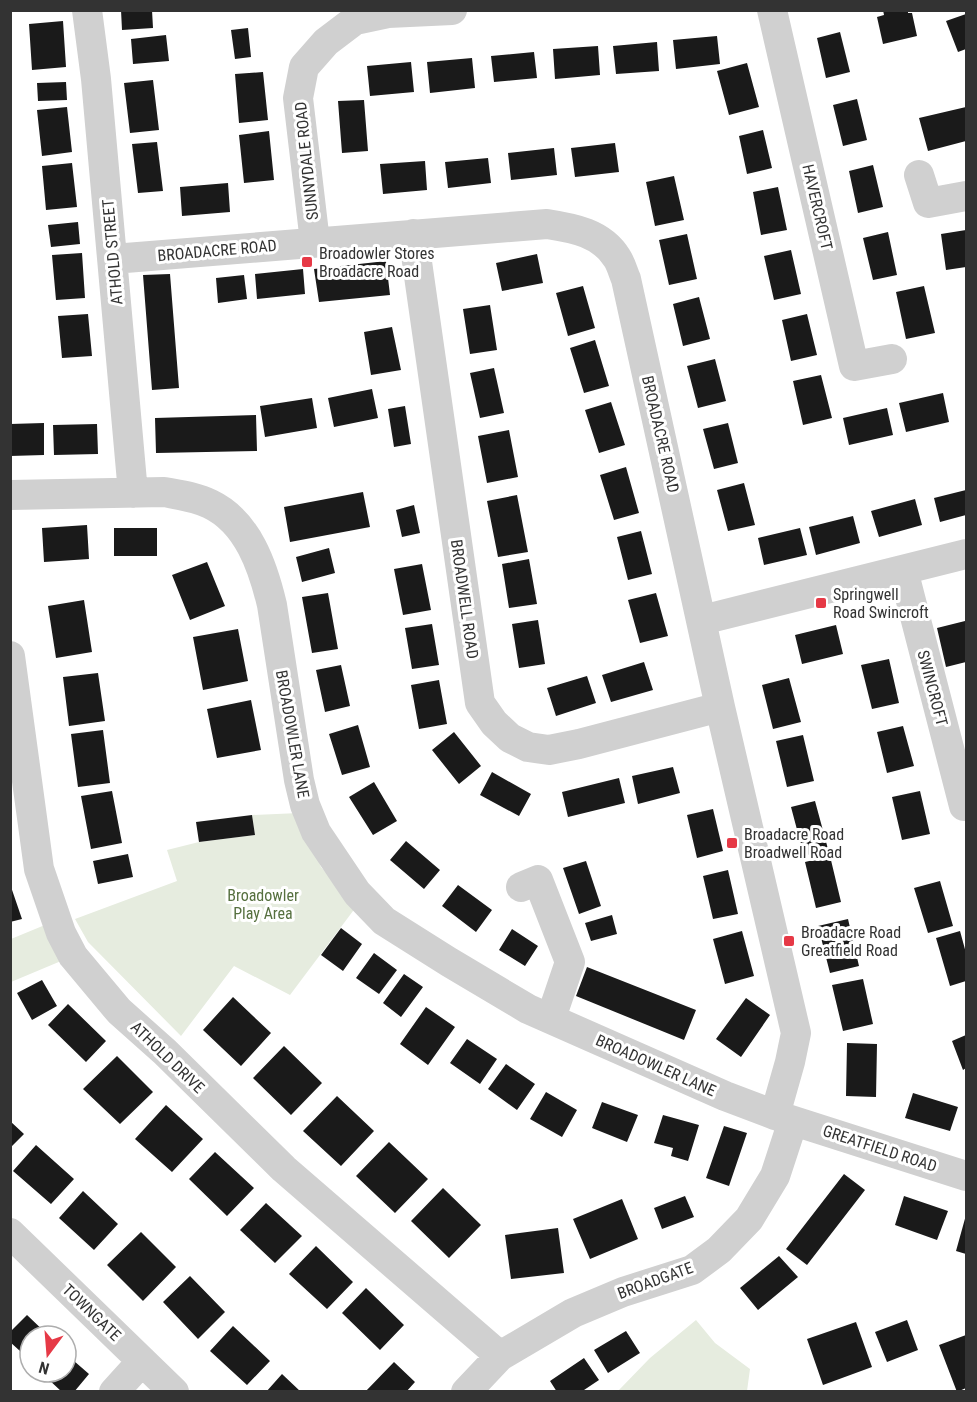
<svg xmlns="http://www.w3.org/2000/svg" width="977" height="1402" font-family="'Roboto Condensed',sans-serif">
<style>
.green{fill:#e6ecdf}
.building{fill:#1a1a1a}
.lines{fill:none;stroke-linecap:round;stroke-linejoin:round}
.minor{stroke:#d0d0d0;stroke-width:30}
.poi-dot{fill:#e63946;stroke:#fff;stroke-width:2}
.labels{text-anchor:middle;stroke-width:6;stroke-linejoin:round;paint-order:stroke}
.street-label{font-size:16px;fill:#333;stroke:#fff}
.poi-label{font-size:16px;fill:#333;stroke:#fff;text-anchor:start}
.park-label{font-size:16px;fill:#56703f;stroke:#fff}
</style>
<rect width="100%" height="100%" fill="#fff"/>
<path class="green" d="M299 813 321 867 356 907 290 995 234 966 181 1036 88 942 75 919 177 881 167 850 199 842 255 835 252 815Z
M57 920 73 956 11 982V939Z
M696 1320 715 1343 750 1369 747 1391H618L650 1358Z"/>
<path class="building" d="M121 10H152L153 28 122 30Z
M883 10H908V13H912L917 36 883 44 877 17 884 15Z
M966 14V49L958 52 946 21Z
M63 21 66 67 32 70 29 24Z
M248 28 251 57 235 59 231 30Z
M840 32 850 72 826 78 817 38Z
M166 35 169 61 133 64 131 39Z
M717 36 720 64 676 69 673 40Z
M657 42 659 71 616 74 613 46Z
M598 46 600 75 555 79 553 49Z
M534 52 537 78 494 82 491 56Z
M472 58 475 88 430 93 427 62Z
M411 62 414 92 370 96 367 66Z
M747 63 759 107 729 115 717 71Z
M263 72 268 120 239 123 235 74Z
M153 80 159 130 130 133 124 83Z
M66 82 67 100 38 101 37 83Z
M857 99 867 140 843 146 833 105Z
M364 100 368 151 342 153 338 101Z
M67 107 72 152 42 156 37 110Z
M966 107V141L928 151 919 118Z
M763 130 772 168 747 174 739 136Z
M269 131 274 180 244 183 239 135Z
M157 142 163 191 138 193 132 144Z
M615 143 619 172 575 177 571 148Z
M554 148 557 175 511 180 508 153Z
M488 158 491 183 448 188 445 162Z
M425 161 427 190 383 194 380 164Z
M72 163 77 207 46 210 42 166Z
M873 165 883 207 858 213 849 171Z
M674 176 684 220 655 226 646 182Z
M228 183 230 212 182 216 180 187Z
M778 187 787 230 761 235 753 192Z
M78 222 80 244 51 247 48 225Z
M966 230V267L946 270 941 234Z
M888 232 897 275 873 280 863 238Z
M687 234 697 279 669 285 659 240Z
M791 250 801 294 774 300 764 256Z
M82 253 85 298 56 300 52 255Z
M537 254 543 283 502 291 496 263Z
M386 261 390 295 319 302 314 269Z
M303 269 305 294 257 299 255 274Z
M170 274 179 388 152 390 143 275Z
M244 275 247 299 218 303 216 278Z
M583 286 595 328 568 336 556 293Z
M924 286 935 333 906 339 896 292Z
M699 297 710 339 683 346 673 304Z
M490 305 497 350 470 354 463 309Z
M88 314 92 356 62 358 58 316Z
M807 314 817 355 791 361 782 320Z
M392 327 401 370 371 375 364 332Z
M595 340 609 386 584 393 570 348Z
M715 359 726 401 698 408 687 366Z
M494 368 504 413 480 418 470 373Z
M821 375 832 418 803 425 793 381Z
M372 389 378 418 334 427 328 398Z
M943 393 949 422 906 432 899 403Z
M312 398 317 428 265 437 260 406Z
M611 402 625 445 599 453 585 410Z
M405 406 411 444 394 447 388 409Z
M887 408 893 435 849 445 843 418Z
M256 415 257 451 156 453 155 418Z
M44 423V455L10 456V424Z
M728 423 738 463 714 469 703 429Z
M97 424 98 454 54 455 53 425Z
M509 430 518 477 487 483 478 436Z
M626 467 639 513 614 520 600 475Z
M744 483 755 525 728 531 717 490Z
M966 490V515L940 522 934 498Z
M363 492 370 527 290 542 284 507Z
M517 495 528 552 498 557 487 501Z
M915 499 922 525 879 537 871 511Z
M414 505 420 533 402 537 396 510Z
M853 516 860 543 816 555 809 527Z
M87 525 89 559 44 562 42 528Z
M114 528H157V556H114Z
M800 528 807 555 764 565 758 538Z
M641 531 652 574 628 580 617 537Z
M329 548 335 573 302 582 296 557Z
M529 559 537 604 509 608 502 564Z
M207 562 225 606 190 620 172 575Z
M422 564 431 610 403 615 394 569Z
M328 593 338 649 312 653 302 597Z
M656 593 668 636 640 643 628 600Z
M84 600 92 652 56 658 48 606Z
M538 620 545 664 519 668 512 624Z
M965 621 966 662 946 667 937 628Z
M432 624 439 665 412 669 405 628Z
M836 625 843 654 802 664 795 635Z
M238 629 248 681 203 690 193 637Z
M889 659 899 703 872 709 861 665Z
M644 662 653 690 611 702 602 675Z
M341 665 350 706 325 712 316 670Z
M98 673 105 721 69 726 63 677Z
M587 676 596 703 556 716 547 688Z
M789 678 801 722 773 729 762 685Z
M439 680 447 724 419 729 411 685Z
M251 700 261 750 217 758 207 709Z
M358 725 370 767 342 775 329 734Z
M903 726 914 766 887 773 877 732Z
M103 730 110 783 78 787 71 734Z
M454 732 481 766 459 784 432 750Z
M803 735 814 781 787 787 776 741Z
M673 767 680 793 638 804 632 776Z
M492 772 531 794 519 816 480 795Z
M619 778 625 803 568 817 562 792Z
M374 782 397 821 373 835 349 797Z
M112 791 122 843 91 849 81 796Z
M920 791 930 834 902 840 892 797Z
M815 801 828 849 804 856 791 807Z
M713 809 723 851 697 858 687 815Z
M252 815 255 835 199 842 196 822Z
M406 841 440 870 424 889 390 860Z
M128 854 133 877 98 884 93 861Z
M830 856 841 902 816 908 805 862Z
M586 861 601 906 579 914 563 868Z
M728 870 738 914 713 919 703 876Z
M940 881 953 926 928 933 914 888Z
M10 884 22 919 10 922Z
M458 885 492 910 476 932 442 906Z
M612 915 617 934 591 941 585 923Z
M848 919 859 966 830 973 818 926Z
M341 928 362 944 343 971 321 955Z
M512 929 538 946 525 966 499 950Z
M742 931 754 976 725 984 713 939Z
M960 931 966 953V981L950 986 936 938Z
M374 953 397 970 379 994 356 978Z
M587 967 696 1010 684 1040 576 996Z
M404 974 423 987 401 1017 383 1003Z
M863 979 873 1024 843 1031 832 985Z
M42 980 57 1006 32 1020 17 993Z
M233 997 271 1033 241 1066 203 1030Z
M746 998 770 1015 741 1057 716 1039Z
M68 1004 106 1041 86 1062 48 1025Z
M426 1007 455 1027 428 1065 400 1044Z
M966 1035V1068L963 1070 952 1041Z
M467 1039 497 1059 480 1084 450 1063Z
M847 1043 877 1044 876 1097 846 1096Z
M284 1046 322 1083 291 1115 253 1078Z
M117 1056 153 1092 120 1124 83 1089Z
M506 1064 535 1084 517 1110 488 1089Z
M546 1092 577 1110 562 1137 530 1119Z
M913 1093 958 1107 950 1131 905 1118Z
M337 1096 374 1131 341 1166 303 1131Z
M602 1102 638 1115 627 1142 592 1128Z
M166 1105 203 1139 172 1172 135 1139Z
M663 1115 699 1125 688 1161 671 1156 673 1148 654 1143Z
M10 1121 24 1134 10 1148Z
M724 1126 747 1133 729 1186 706 1178Z
M389 1142 428 1179 395 1213 356 1176Z
M36 1145 74 1179 51 1204 13 1171Z
M215 1152 254 1188 227 1216 189 1179Z
M844 1174 865 1190 807 1265 786 1249Z
M443 1188 481 1225 449 1258 411 1221Z
M83 1191 118 1224 94 1250 59 1218Z
M685 1196 694 1217 662 1229 654 1208Z
M904 1196 948 1211 937 1240 895 1225Z
M622 1199 638 1239 590 1259 573 1219Z
M266 1203 302 1236 275 1263 240 1230Z
M966 1215V1254L956 1251Z
M558 1228 564 1273 511 1279 505 1235Z
M141 1232 176 1267 143 1301 107 1265Z
M316 1246 353 1282 327 1309 289 1274Z
M779 1256 798 1277 758 1310 740 1288Z
M190 1276 225 1312 198 1339 163 1302Z
M366 1288 404 1325 380 1350 342 1313Z
M27 1315 49 1336H30V1360L10 1342V1332Z
M907 1320 918 1350 887 1362 875 1332Z
M856 1322 872 1367 823 1385 807 1339Z
M233 1326 270 1361 247 1385 210 1351Z
M626 1331 640 1353 608 1373 594 1350Z
M966 1335V1388L957 1392 939 1345Z
M66 1354 89 1374 74 1392H62L47 1378 52 1372H66Z
M584 1358 599 1380 581 1392H557L550 1381Z
M394 1362 415 1382 406 1392H365Z
M282 1374 301 1392H266Z"/>
<g class="lines">
<path class="minor" d="M87 10 96 79 133 493
M772 10 854 366 892 359
M919 175 928 203 966 196
M413 234 480 703 494 723 510 738 528 747 549 750 579 744 720 707
M315 242 298 98 304 67 326 42 355 20 388 13 452 10
M113 259 547 224C573 228 602 233 617 258 621 264 623 272 626 279L720 707 796 1033 790 1062 775 1115
M10 495 164 492C180 495 196 497 210 504 248 522 263 567 272 605L299 780 305 805 316 832 357 893 384 921 449 962 528 1009 725 1096 775 1115 966 1176
M903 570 964 806
M702 620 966 554
M10 656 39 869 61 933 73 956 119 1011 165 1052 284 1169 500 1356
M521 887 538 880 570 962 551 1018
M10 1233 174 1392
M114 1392 142 1361
M466 1392 500 1356 573 1313 623 1292 692 1270 719 1250 749 1219 775 1176 793 1121"/>
</g>
<g class="poi-dot">
<rect x="301" y="256" width="12" height="12" rx="3"/>
<rect x="815" y="597" width="12" height="12" rx="3"/>
<rect x="726" y="837" width="12" height="12" rx="3"/>
<rect x="783" y="935" width="12" height="12" rx="3"/>
</g>
<g class="labels">
<g class="street-label">
<text transform="translate(306 161) rotate(-96)" y="6">SUNNYDALE ROAD</text>
<text transform="translate(818 207) rotate(77)" y="6">HAVERCROFT</text>
<text transform="translate(217 250) rotate(-5)" y="6">BROADACRE ROAD</text>
<text transform="translate(112 252) rotate(-95)" y="6">ATHOLD STREET</text>
<text transform="translate(661 434) rotate(77)" y="6">BROADACRE ROAD</text>
<text transform="translate(465 599) rotate(82)" y="6">BROADWELL ROAD</text>
<text transform="translate(933 688) rotate(75)" y="6">SWINCROFT</text>
<text transform="translate(293 734) rotate(80)" y="6">BROADOWLER LANE</text>
<text transform="translate(168 1057) rotate(44)" y="6">ATHOLD DRIVE</text>
<text transform="translate(656 1065) rotate(24)" y="6">BROADOWLER LANE</text>
<text transform="translate(880 1148) rotate(18)" y="6">GREATFIELD ROAD</text>
<text transform="translate(655 1280) rotate(-20)" y="6">BROADGATE</text>
<text transform="translate(92 1312) rotate(44)" y="6">TOWNGATE</text>
</g>
<g class="poi-label">
<text x="319" y="259">Broadowler Stores<tspan x="319" dy="18">Broadacre Road</tspan></text>
<text x="833" y="600">Springwell<tspan x="833" dy="18">Road Swincroft</tspan></text>
<text x="744" y="840">Broadacre Road<tspan x="744" dy="18">Broadwell Road</tspan></text>
<text x="801" y="938">Broadacre Road<tspan x="801" dy="18">Greatfield Road</tspan></text>
</g>
<g class="park-label">
<text x="263" y="901">Broadowler<tspan x="263" dy="18">Play Area</tspan></text>
</g>
</g>
<rect width="977" height="1402" fill="none" stroke="#333333" stroke-width="24"/>
<g transform="translate(48 1354) rotate(196)"><circle r="28" fill="#ffffff" stroke="#adadad" stroke-width="1.5"/>
<path d="M0-4.5L10 22L0 15L-10 22Z" fill="#e63946"/>
<text y="-9" font-size="16" font-weight="bold" text-anchor="middle" fill="#333333">N</text>
</g>
</svg>
